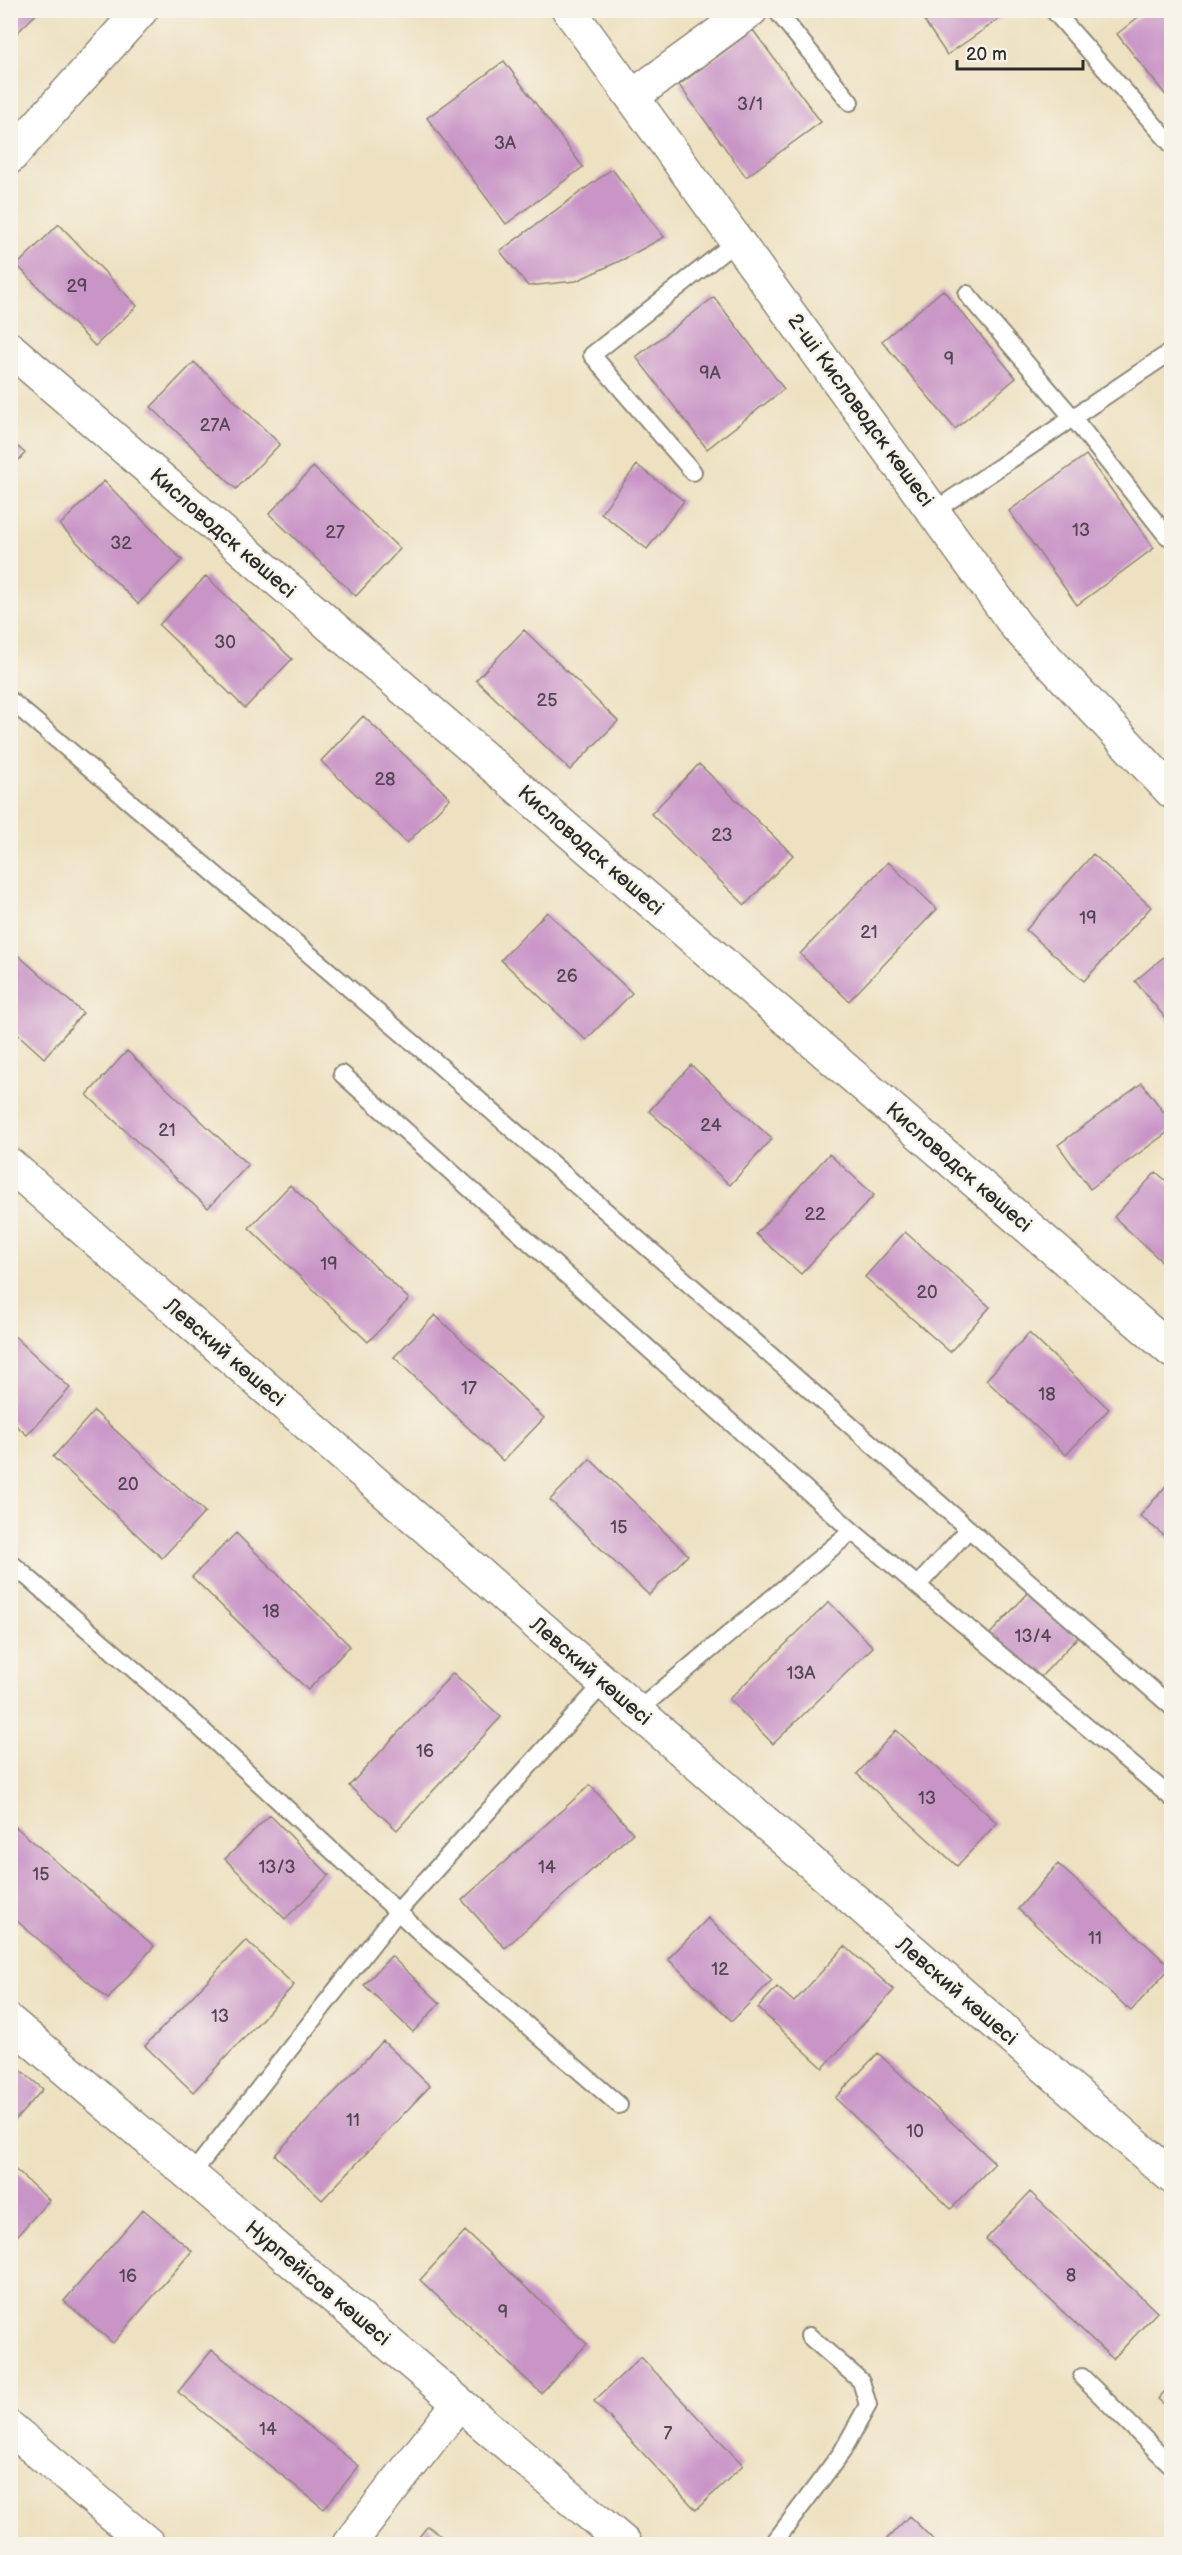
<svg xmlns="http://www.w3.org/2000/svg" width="1182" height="2555" font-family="'Balsamiq Sans',sans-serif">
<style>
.building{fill:#c995c7}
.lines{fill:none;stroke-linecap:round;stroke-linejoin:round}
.service-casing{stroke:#8c8676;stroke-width:20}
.minor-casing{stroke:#8c8676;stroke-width:36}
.service{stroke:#fff;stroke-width:16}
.minor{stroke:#fff;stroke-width:33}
.labels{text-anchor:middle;stroke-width:5;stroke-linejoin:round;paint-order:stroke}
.number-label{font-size:18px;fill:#524652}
.street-label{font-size:21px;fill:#2b2b2b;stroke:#f7f3e8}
</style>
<rect width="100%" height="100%" fill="#f7f3e8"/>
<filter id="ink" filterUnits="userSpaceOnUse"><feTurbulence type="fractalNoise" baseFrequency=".0167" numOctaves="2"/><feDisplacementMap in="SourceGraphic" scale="12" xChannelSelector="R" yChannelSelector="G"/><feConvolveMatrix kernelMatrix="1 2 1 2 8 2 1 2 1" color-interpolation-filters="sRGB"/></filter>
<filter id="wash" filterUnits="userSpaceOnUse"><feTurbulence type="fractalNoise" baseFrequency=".008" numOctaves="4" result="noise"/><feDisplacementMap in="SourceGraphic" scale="24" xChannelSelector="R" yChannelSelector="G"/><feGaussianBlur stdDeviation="1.35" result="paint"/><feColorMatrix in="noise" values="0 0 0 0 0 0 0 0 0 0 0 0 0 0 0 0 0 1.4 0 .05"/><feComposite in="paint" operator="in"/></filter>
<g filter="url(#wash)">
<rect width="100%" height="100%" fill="#eee1c1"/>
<g id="blocks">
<path class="building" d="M10 10H40L10 40Z
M917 10H1012L947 55Z
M1147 10H1172V103L1117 34Z
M753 30 821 122 746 177 679 85Z
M504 61 583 167 506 224 427 118Z
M612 169 664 237 624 259 576 281 528 286 500 251Z
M59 224 137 306 95 346 17 265Z
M943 290 1016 378 955 429 882 341Z
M714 297 784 389 707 449 636 357Z
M194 362 280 444 236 489 151 407Z
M10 440 25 453 10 470Z
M1086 455 1154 548 1077 605 1009 511Z
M637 465 684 501 647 549 601 513Z
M313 467 400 549 356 596 269 514Z
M104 481 182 560 138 604 60 525Z
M206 576 292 659 245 708 159 625Z
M524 630 618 721 570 770 476 680Z
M363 716 450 798 407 843 321 761Z
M699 764 793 855 745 905 651 814Z
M1093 854 1151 907 1084 981 1026 930Z
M888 862 937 909 849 1001 800 954Z
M547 912 632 993 586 1040 501 960Z
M10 948 83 1013 44 1058 10 1027Z
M1172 950V1026L1135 981Z
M127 1051 248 1165 208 1208 87 1095Z
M691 1065 772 1139 730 1185 649 1111Z
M1142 1083 1172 1123V1129L1090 1189 1058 1145Z
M829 1154 874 1195 801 1274 756 1234Z
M1156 1172 1172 1186V1271L1114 1217Z
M290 1185 409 1299 368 1342 249 1228Z
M905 1232 990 1307 950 1352 865 1277Z
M435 1315 544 1418 503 1461 394 1357Z
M10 1332 70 1388 27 1435 10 1420Z
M1029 1333 1109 1409 1066 1455 986 1380Z
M94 1411 205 1512 162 1558 53 1457Z
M590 1459 688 1555 649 1595 550 1500Z
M1172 1479V1542L1140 1516Z
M236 1533 350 1646 308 1690 192 1577Z
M1029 1592 1078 1637 1038 1680 989 1635Z
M829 1602 873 1647 773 1744 729 1699Z
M453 1673 501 1717 397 1830 349 1786Z
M896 1730 997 1823 957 1866 857 1774Z
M590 1785 633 1833 505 1948 462 1900Z
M270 1815 329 1875 285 1919 225 1859Z
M16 1827 154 1946 108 1999 10 1915V1834Z
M1058 1864 1171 1967 1131 2011 1018 1909Z
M708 1918 772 1980 732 2021 668 1959Z
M246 1940 294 1985 193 2092 145 2046Z
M845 1946 894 1990 823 2068 758 2008 777 1987 794 2002Z
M391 1956 440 2003 413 2032 364 1985Z
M383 2041 430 2086 322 2200 275 2155Z
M878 2053 995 2163 951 2209 835 2098Z
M10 2061 43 2089 10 2126Z
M10 2165 49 2200 10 2244Z
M1030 2192 1157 2312 1113 2359 986 2239Z
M143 2209 192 2251 113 2343 64 2301Z
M465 2231 587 2344 541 2393 420 2280Z
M212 2350 359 2466 324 2509 178 2392Z
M641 2357 743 2465 696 2510 594 2401Z
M1172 2383V2411L1158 2399Z
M909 2516 938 2544H882Z
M428 2526 451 2544H413Z"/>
</g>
</g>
<g filter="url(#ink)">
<use href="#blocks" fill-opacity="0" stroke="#8c8676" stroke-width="1.5"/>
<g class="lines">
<g class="service-casing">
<path id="service" d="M776 10 850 102
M1053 10 1172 145
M967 294 1073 418 1167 536
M693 472 592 355 738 240
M934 511 1172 351
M10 700 423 1051 1172 1707
M342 1074 852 1531 1172 1798
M10 1562 184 1713 427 1939 619 2105
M918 1585 969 1529
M637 1711 852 1531
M191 2175 398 1911 604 1683
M1082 2377 1172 2466
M773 2544 842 2452 868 2405 861 2381 809 2336"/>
</g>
<g class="minor-casing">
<path id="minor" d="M569 10 1017 627 1172 792
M633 96 751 10
M10 157 141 10
M10 349 1172 1351
M10 1165 1172 2177
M10 2022 625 2544
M10 2428 148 2544
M349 2544 459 2403"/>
</g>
<use href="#service" class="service"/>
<use href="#minor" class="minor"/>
</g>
</g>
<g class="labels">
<g class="number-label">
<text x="750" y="110">3/1</text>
<text x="505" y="149">3А</text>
<text x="77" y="292">29</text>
<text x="949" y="365">9</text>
<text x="710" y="379">9А</text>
<text x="215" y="431">27А</text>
<text x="1081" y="536">13</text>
<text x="335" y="538">27</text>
<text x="121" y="549">32</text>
<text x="225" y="648">30</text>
<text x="547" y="706">25</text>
<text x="385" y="785">28</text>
<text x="722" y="841">23</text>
<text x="1088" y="924">19</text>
<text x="869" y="938">21</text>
<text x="567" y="982">26</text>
<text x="711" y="1131">24</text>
<text x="167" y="1136">21</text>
<text x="815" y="1220">22</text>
<text x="329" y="1270">19</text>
<text x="927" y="1298">20</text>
<text x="469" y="1394">17</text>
<text x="1047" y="1400">18</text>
<text x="128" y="1490">20</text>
<text x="619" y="1533">15</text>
<text x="271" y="1617">18</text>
<text x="1033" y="1642">13/4</text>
<text x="801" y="1679">13А</text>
<text x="425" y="1757">16</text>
<text x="927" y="1804">13</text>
<text x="277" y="1873">13/3</text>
<text x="547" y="1873">14</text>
<text x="41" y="1880">15</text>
<text x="1095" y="1944">11</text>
<text x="720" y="1975">12</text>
<text x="220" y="2022">13</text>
<text x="353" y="2126">11</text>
<text x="915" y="2137">10</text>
<text x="1071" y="2281">8</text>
<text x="128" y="2282">16</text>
<text x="503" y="2318">9</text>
<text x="268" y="2435">14</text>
<text x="668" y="2439">7</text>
</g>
<g class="street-label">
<text transform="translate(861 410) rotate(54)" y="7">2-ші Кисловодск көшесі</text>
<text transform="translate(223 533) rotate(41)" y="7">Кисловодск көшесі</text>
<text transform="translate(591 850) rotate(41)" y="7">Кисловодск көшесі</text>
<text transform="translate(959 1167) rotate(41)" y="7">Кисловодск көшесі</text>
<text transform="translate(225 1352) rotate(41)" y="7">Левский көшесі</text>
<text transform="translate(591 1671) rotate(41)" y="7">Левский көшесі</text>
<text transform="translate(957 1991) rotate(41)" y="7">Левский көшесі</text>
<text transform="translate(318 2283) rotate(40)" y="7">Нурпейісов көшесі</text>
</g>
</g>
<rect width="1182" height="2555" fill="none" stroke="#f7f3e8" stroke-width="36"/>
<path d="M957 60v9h126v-9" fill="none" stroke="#2b2b2b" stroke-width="3"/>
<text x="966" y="60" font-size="18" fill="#2b2b2b" stroke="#f7f3e8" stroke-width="4.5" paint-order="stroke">20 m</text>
</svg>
